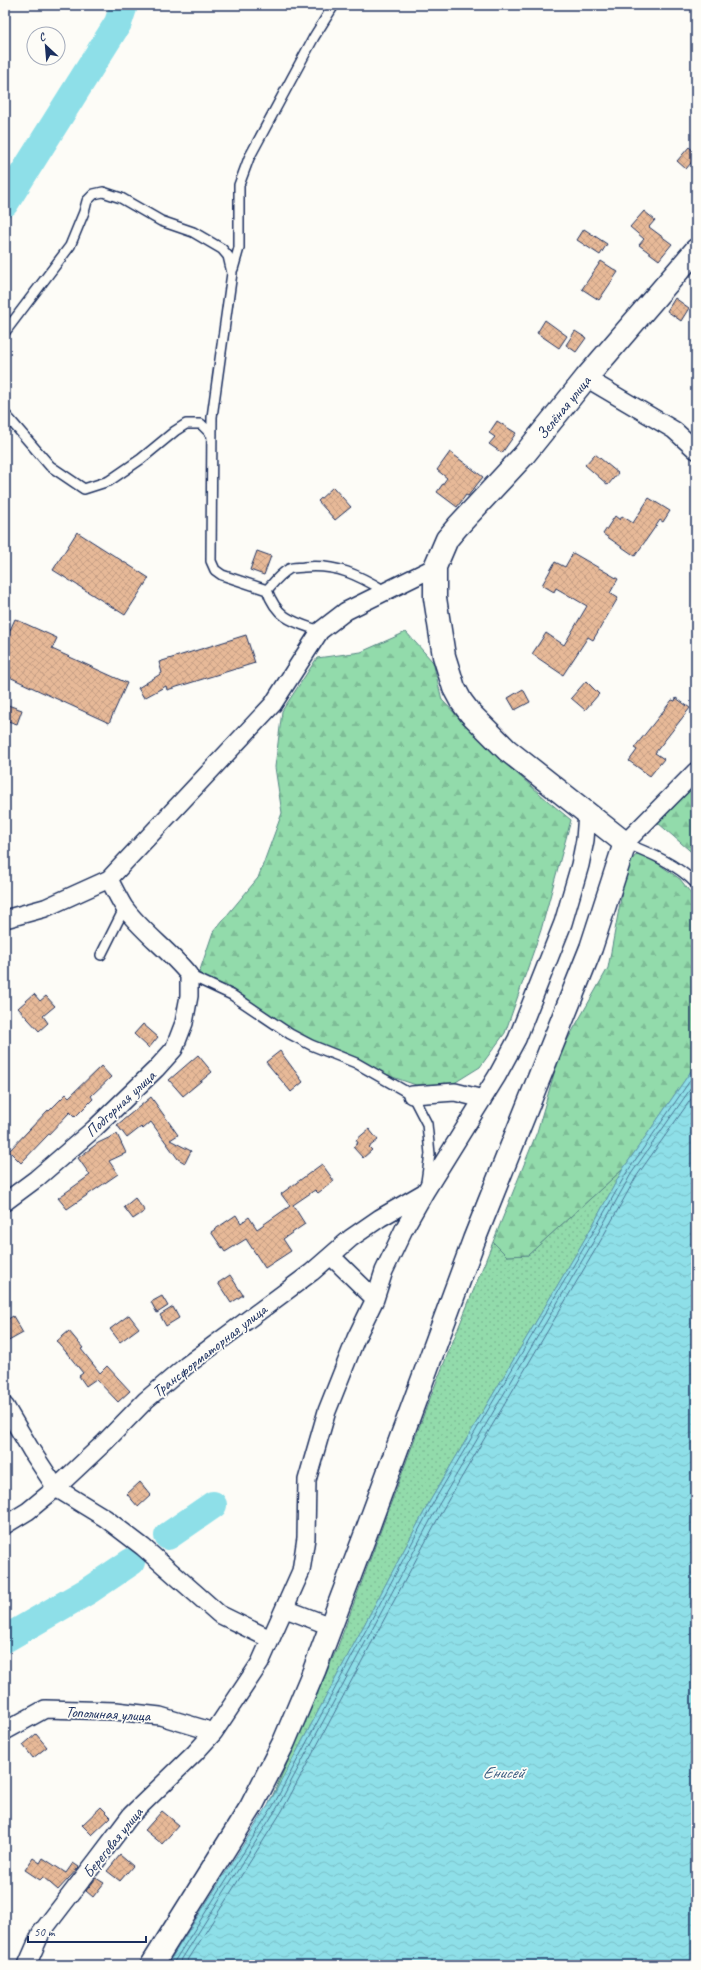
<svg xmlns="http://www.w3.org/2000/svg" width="701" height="1970" font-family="Caveat,sans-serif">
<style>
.grass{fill:url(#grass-dots);stroke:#568584}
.forest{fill:url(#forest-firs);stroke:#568584}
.water{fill:url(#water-waves);stroke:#6099b1}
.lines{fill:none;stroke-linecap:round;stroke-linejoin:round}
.shore{stroke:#497595;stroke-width:1}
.river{stroke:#8edfe8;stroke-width:28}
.building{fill:url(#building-cross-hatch);stroke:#1b2f5e}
.lane-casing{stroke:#1b2f5e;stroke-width:12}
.street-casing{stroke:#1b2f5e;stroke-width:20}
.secondary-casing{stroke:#1b2f5e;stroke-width:25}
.lane{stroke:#fdfcf7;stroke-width:9}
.street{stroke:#fdfcf7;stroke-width:17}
.secondary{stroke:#fdfcf7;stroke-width:22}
.labels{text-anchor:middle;stroke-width:3.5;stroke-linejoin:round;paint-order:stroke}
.street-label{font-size:16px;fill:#1b2f5e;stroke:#fdfcf7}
.water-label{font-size:17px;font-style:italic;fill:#385b80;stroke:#fdfcf7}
</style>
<defs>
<pattern id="grass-dots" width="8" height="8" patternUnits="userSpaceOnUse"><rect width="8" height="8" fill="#92dbab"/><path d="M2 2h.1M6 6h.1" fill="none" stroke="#7dbc96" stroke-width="1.8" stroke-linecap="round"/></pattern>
<pattern id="forest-firs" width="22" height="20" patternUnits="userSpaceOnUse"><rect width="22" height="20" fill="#92dbab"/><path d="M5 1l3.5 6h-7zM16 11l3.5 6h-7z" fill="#7dbc96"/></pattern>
<pattern id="water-waves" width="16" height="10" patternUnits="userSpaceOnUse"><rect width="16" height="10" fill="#8edfe8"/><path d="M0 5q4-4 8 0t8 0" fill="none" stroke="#7ac0c9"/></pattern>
<pattern id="building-cross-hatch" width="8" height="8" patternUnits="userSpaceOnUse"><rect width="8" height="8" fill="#e7b998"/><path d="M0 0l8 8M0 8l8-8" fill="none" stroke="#c69f85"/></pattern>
</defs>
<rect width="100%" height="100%" fill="#fdfcf7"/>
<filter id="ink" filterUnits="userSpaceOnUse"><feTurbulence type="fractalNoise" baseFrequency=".025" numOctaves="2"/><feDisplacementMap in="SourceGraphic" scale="8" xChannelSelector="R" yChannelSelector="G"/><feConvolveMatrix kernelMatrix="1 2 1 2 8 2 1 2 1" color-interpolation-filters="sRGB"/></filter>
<g filter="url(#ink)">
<path class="grass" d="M623 1169 589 1232 430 1501 269 1804 338 1646 428 1403 493 1242 507 1256 528 1255Z"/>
<path class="forest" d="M406 632 433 662 442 700 487 747 548 801 571 820 541 930 505 1033 480 1067 451 1085H416L378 1072 304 1037 199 973 213 932 258 878 282 813 275 767 282 711 317 658 361 652Z
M696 783V856L658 823Z
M640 851 680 879 696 900V1064L623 1169 528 1255 507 1256 493 1242 537 1132 560 1053 608 968 621 898 624 868Z"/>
<path class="water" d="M696 1064V1965H167L269 1804 430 1501 589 1232 623 1169Z"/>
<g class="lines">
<path class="shore" d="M172 1965 273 1806 433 1503 592 1234 627 1172 696 1072
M178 1965 277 1808 438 1506 596 1237 631 1174 696 1081
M185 1965 282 1811 443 1509 601 1240 636 1177 696 1092"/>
<path class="river" d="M5 203 118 23 124 5
M168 1536 213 1505
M5 1639 88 1591 131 1562"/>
</g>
<path class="building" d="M689 147 696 153V157L686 169 677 161Z
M644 211 655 220 649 227 672 244 659 260 639 245 644 239 630 227Z
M584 229 607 244 600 255 577 240Z
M601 261 618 272 599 300 582 289Z
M675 298 689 308 681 321 667 311Z
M545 320 567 336 559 348 537 333Z
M575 331 586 338 576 352 566 345Z
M497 421 516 433 502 453 489 444 495 437 489 433Z
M450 452 483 477 468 496 466 495 457 507 437 492 447 478 437 470Z
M595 454 618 473 608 485 585 465Z
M333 487 351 507 335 520 318 501Z
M649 498 670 511 663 522 660 520 635 556 603 534 615 516 620 520 622 516 633 523Z
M77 532 149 578 125 615 53 570Z
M257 551 271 556 264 575 250 570Z
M573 553 618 579 610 593 618 598 593 640 588 637 563 675 532 654 546 633 564 645 587 606 556 588 554 592 542 585 555 562 565 567Z
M15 619 57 638 52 649 127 683 109 723 5 675V641Z
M246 635 255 663 167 690 166 686 144 698 138 688 162 673 159 662Z
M586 681 599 694 585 710 571 698Z
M523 689 530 702 515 710 508 698Z
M676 698 690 708 655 753 664 759 650 776 629 761 637 750 634 748 672 700 675 701Z
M5 704 22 710 17 724 5 720Z
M34 994 40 1001 46 996 55 1006 43 1016 48 1023 39 1031 18 1008Z
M143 1024 158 1037 149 1048 134 1034Z
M280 1051 303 1082 291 1092 266 1062Z
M198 1055 212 1072 183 1096 169 1080Z
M101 1066 111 1077 91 1096 93 1099 75 1117 70 1112 21 1163 9 1151 48 1110 49 1111 66 1094 69 1097Z
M151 1097 178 1135 170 1140 191 1151 185 1163 178 1159 151 1122 143 1129 141 1127 127 1138 117 1125Z
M369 1129 378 1140 369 1147 372 1150 363 1158 353 1147 358 1143 356 1140Z
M117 1134 126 1153 109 1161 118 1174 67 1209 58 1198 90 1175 78 1158 98 1143Z
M322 1164 334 1181 318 1193 315 1190 293 1205 305 1224 283 1239 291 1251 265 1268 246 1239 225 1252 211 1232 236 1215 241 1223 249 1217 257 1229 290 1206 281 1194Z
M135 1198 145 1211 133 1219 124 1207Z
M230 1275 243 1295 231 1303 218 1283Z
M162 1296 168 1306 157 1313 151 1302Z
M173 1307 179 1318 166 1326 160 1315Z
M129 1315 139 1328 120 1342 110 1329Z
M13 1316 23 1333 5 1343V1321Z
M69 1331 83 1348 81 1349 100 1373 107 1366 130 1391 118 1402 96 1379 86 1386 79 1376 83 1373 57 1341Z
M140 1482 151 1495 138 1507 127 1494Z
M36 1734 47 1747 33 1758 23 1745Z
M101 1807 111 1817 92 1835 82 1825Z
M162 1811 179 1825 162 1844 145 1830Z
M120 1855 133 1866 120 1881 107 1871Z
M33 1858 40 1863 43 1858 66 1873 73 1863 79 1867 58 1890 43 1877 40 1880 25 1870Z
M96 1878 104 1883 93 1897 86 1891Z"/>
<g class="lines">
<g class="lane-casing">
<path id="lane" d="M233 269 239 248V185L249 158 314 37 334 5
M5 332 70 246 84 212 87 201 94 194 103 192 121 198 161 221 193 232 222 249 228 256 232 273 212 417 211 561 215 570 222 575 267 590C277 619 294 622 320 631
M5 414 50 466 84 489 109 481 141 459 175 431 186 424H201L212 435
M267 590C274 582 280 574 289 569 293 567 300 568 304 567 337 564 358 575 385 591
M625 843C650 853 677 864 696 884
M101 955 125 907
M189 975 232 995 290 1034 311 1045 356 1063 412 1095 427 1124 430 1154 426 1182"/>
</g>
<g class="street-casing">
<path id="street" d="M586 378 674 430 696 450
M625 843 696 771
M5 919 45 908 109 879 273 704 320 631 346 611 435 567
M412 1095 455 1092 483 1099
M5 1202 36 1179 94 1129 156 1069 174 1049 184 1023 189 996V975C170 951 141 931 124 907 119 899 114 889 109 879
M331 1256 375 1299
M5 1406 31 1450 56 1488 105 1518 143 1547 219 1614 270 1639
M5 1525 28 1511 56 1488 105 1442 146 1400 187 1365 312 1272 351 1238 380 1218 425 1192
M286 1609 330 1626
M5 1731 45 1709 116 1711 160 1716 214 1732
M27 1965 41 1933 97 1860 131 1815 195 1753 214 1732 260 1663 301 1571 306 1538 307 1480 327 1411 356 1338 375 1299 384 1271 404 1229 425 1192 497 1076 517 1039 563 923 580 865 585 840 587 813"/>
</g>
<g class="secondary-casing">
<path id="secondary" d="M152 1965 251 1807 284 1742 314 1671 366 1533 474 1240 591 948 625 843 507 750 470 713 461 701 454 688 444 656 435 598V567L447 539 458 526 524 455 586 378 696 250"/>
</g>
<use href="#lane" class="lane"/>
<use href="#street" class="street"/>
<use href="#secondary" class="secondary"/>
</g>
</g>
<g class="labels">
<g class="street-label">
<text transform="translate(563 407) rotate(-51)" y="6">Зелёная улица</text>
<text transform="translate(120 1103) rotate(-43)" y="6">Подгорная улица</text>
<text transform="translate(209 1350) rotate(-38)" y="6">Трансформаторная улица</text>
<text transform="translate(108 1713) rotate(3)" y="6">Тополиная улица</text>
<text transform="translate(112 1842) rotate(-51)" y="6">Береговая улица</text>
</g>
<g class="water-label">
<text x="503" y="1778">Енисей</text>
</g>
</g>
<rect width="701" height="1970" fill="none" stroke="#fdfcf7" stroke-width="20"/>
<rect x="10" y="10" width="681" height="1950" fill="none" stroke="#1b2f5e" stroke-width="1.5" filter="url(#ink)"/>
<g transform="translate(46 46) rotate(334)"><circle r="19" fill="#fdfcf7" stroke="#a3aaba"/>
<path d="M0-3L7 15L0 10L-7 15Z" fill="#1b2f5e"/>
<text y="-6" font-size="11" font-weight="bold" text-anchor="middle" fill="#1b2f5e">С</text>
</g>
<path d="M28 1936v6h118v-6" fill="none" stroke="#1b2f5e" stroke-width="2"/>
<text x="34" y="1936" font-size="12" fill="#1b2f5e" stroke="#fdfcf7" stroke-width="3" paint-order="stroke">50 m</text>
</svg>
